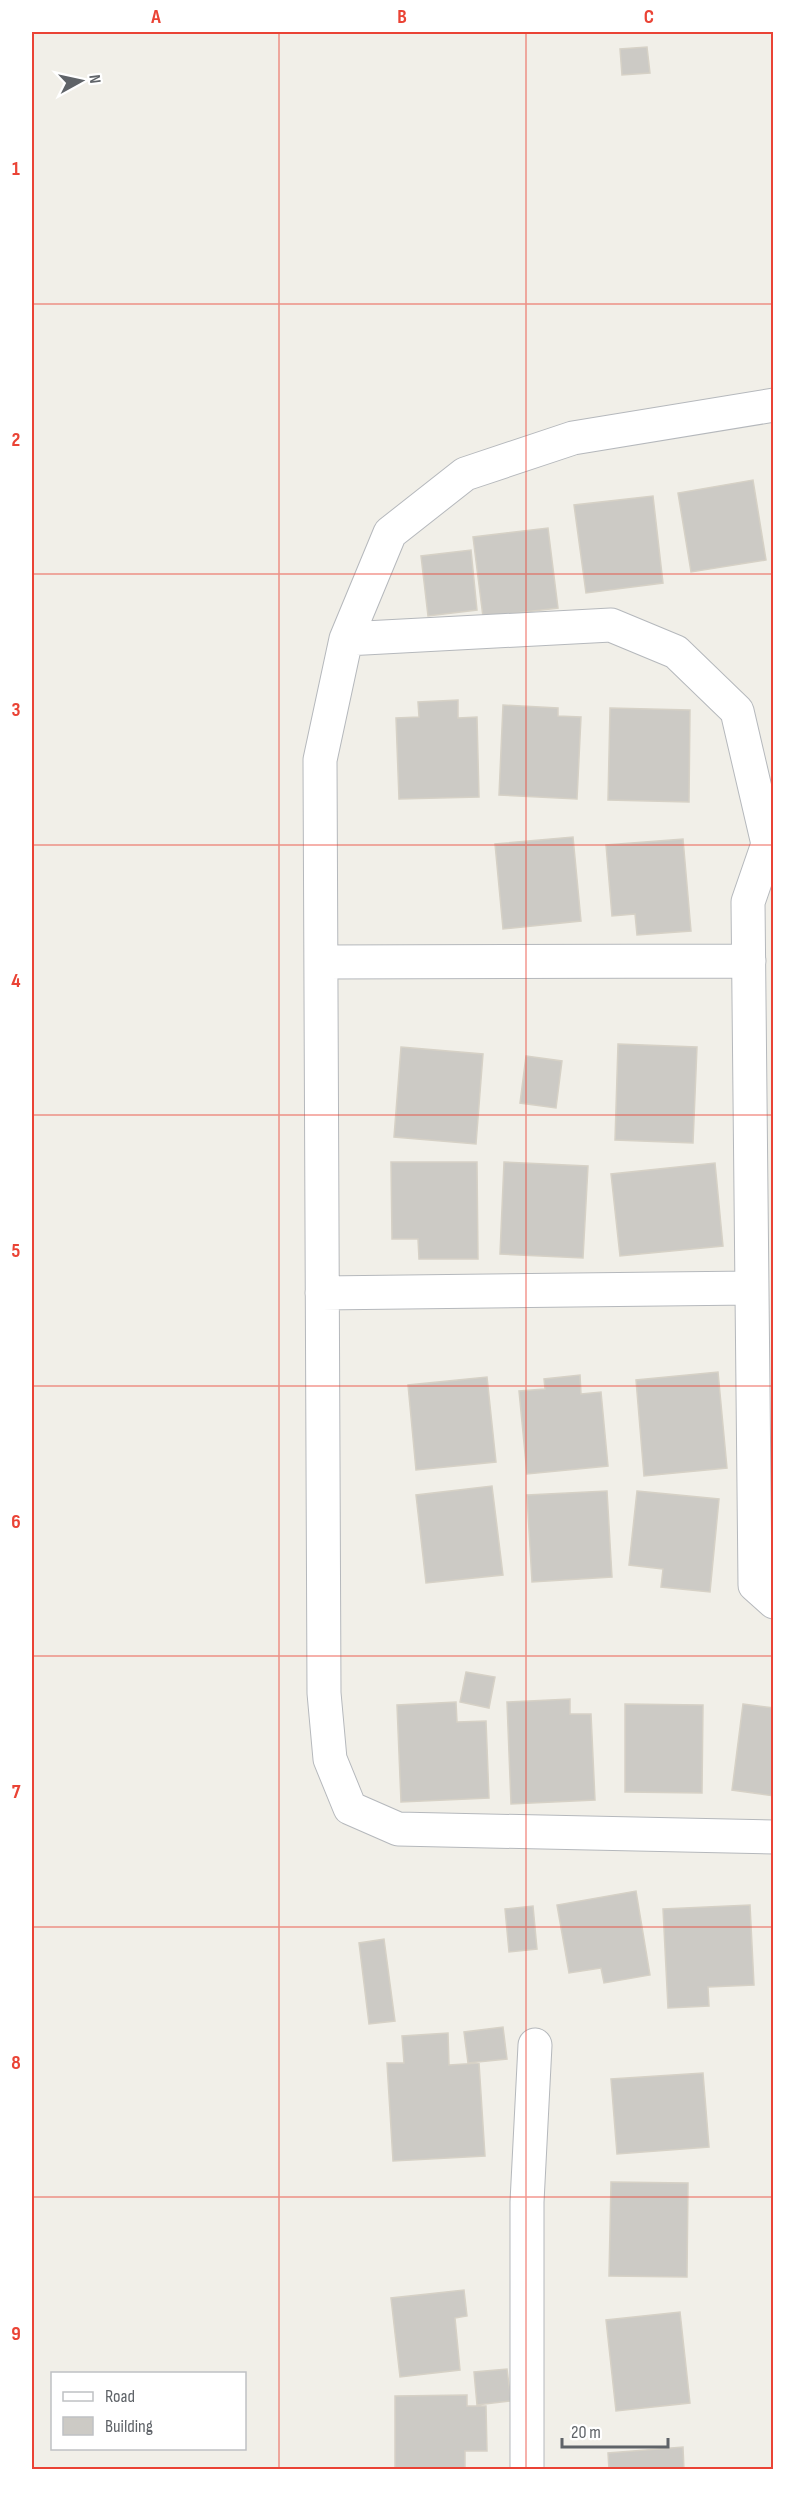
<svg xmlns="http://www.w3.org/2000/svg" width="805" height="2501" font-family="'Sofia Sans Condensed',sans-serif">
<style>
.building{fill:#cccac5;stroke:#d6d1c6;stroke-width:1.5}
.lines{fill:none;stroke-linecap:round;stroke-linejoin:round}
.minor-casing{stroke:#b5b8bc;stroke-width:35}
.minor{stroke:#fff;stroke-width:33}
.grid{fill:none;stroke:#ea4335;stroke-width:1.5;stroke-opacity:0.55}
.neatline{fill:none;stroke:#ea4335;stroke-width:2}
.grid-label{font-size:20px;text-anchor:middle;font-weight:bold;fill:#ea4335}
</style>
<rect width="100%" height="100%" fill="#f1efe8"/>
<path class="building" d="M647 47 650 73 622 75 620 49Z
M753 480 766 560 691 572 678 493Z
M653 496 663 583 586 593 574 505Z
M548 528 558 608 483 617 473 537Z
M471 550 477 610 428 616 421 556Z
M458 700V718L477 717 479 797 399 799 396 718 419 717 418 702Z
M503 705 558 708V716L581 717 577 799 499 795Z
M610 708 690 710 689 802 608 800Z
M573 837 581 921 503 929 495 844Z
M683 839 691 931 637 935 635 914 612 916 606 845Z
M618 1044 697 1047 693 1143 615 1140Z
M401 1047 483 1054 476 1144 394 1137Z
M526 1056 562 1061 556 1108 520 1103Z
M391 1162H477L478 1259H419L418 1239H392Z
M504 1162 588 1166 583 1258 500 1254Z
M715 1163 723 1246 620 1256 611 1174Z
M718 1372 727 1468 644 1476 636 1380Z
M580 1375 581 1394 601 1392 608 1466 527 1474 519 1391 545 1389 544 1379Z
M487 1377 496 1462 416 1470 408 1385Z
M492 1486 503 1575 426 1583 416 1495Z
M607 1491 612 1577 532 1582 527 1495Z
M637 1491 719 1499 710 1592 661 1587 663 1569 629 1565Z
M466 1672 495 1677 489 1708 460 1702Z
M570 1699V1714H591L595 1800 511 1804 507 1702Z
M456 1702 457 1722 486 1721 489 1798 401 1802 397 1705Z
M625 1704 703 1705 702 1793 625 1792Z
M743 1704 774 1708V1796L732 1790Z
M636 1891 650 1975 604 1983 601 1968 569 1973 557 1905Z
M750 1905 754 1985 708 1987 709 2006 668 2008 663 1909Z
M533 1906 537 1949 509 1952 505 1909Z
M384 1939 395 2021 369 2024 359 1943Z
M503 2027 507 2059 468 2063 464 2032Z
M448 2033 449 2065 479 2063 485 2156 393 2161 387 2063H404L402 2036Z
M703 2073 709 2147 617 2154 611 2079Z
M611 2182 688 2183 687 2277 609 2276Z
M464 2290 467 2316 455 2318 460 2370 400 2377 391 2298Z
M680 2312 690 2403 616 2411 606 2320Z
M507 2369 511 2401 477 2405 474 2372Z
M467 2395V2406H486L487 2451H465V2470H395V2396Z
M683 2447 684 2470H609L608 2453Z"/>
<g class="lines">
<g class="minor-casing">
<path id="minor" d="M774 405 573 438 465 474 390 533 346 639 320 760 324 1693 330 1759 350 1808 398 1829 774 1837
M346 639 611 625 676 652 737 711 768 844
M774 841 768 844 748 902 755 1585 774 1602
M321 962 749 961
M322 1293 751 1288
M527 2470V2202L535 2045"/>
</g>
<use href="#minor" class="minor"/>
</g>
<path class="grid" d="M279 32V2470M526 32V2470M32 304H774M32 574H774M32 845H774M32 1115H774M32 1386H774M32 1656H774M32 1927H774M32 2197H774"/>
<rect width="805" height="2501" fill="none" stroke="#ffffff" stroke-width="66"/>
<rect x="51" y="2372" width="195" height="78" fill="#ffffff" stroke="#bfc1c3" stroke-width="1.5"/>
<rect x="63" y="2392" width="30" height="9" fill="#ffffff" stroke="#bfc1c3" stroke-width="1.5"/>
<text x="105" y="2402" font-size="18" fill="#5f6368">Road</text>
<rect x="63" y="2417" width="30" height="18" fill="#cccac5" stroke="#bfc1c3" stroke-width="1.5"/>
<text x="105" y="2432" font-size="18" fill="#5f6368">Building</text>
<g transform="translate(81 81) rotate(82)" stroke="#ffffff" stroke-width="4.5" paint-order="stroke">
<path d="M0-4.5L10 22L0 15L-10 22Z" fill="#5f6368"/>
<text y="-9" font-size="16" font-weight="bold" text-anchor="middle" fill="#5f6368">N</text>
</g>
<path d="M562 2438v9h106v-9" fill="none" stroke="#5f6368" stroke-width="3"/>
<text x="571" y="2438" font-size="18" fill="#5f6368" stroke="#ffffff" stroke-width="4.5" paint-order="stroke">20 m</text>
<rect x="33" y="33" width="739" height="2435" class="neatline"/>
<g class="grid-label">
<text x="156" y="23">A</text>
<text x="402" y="23">B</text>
<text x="649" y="23">C</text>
<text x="16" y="175">1</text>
<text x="16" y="446">2</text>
<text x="16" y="716">3</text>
<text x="16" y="987">4</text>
<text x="16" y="1257">5</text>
<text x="16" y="1528">6</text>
<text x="16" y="1798">7</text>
<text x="16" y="2069">8</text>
<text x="16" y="2340">9</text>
</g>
</svg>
